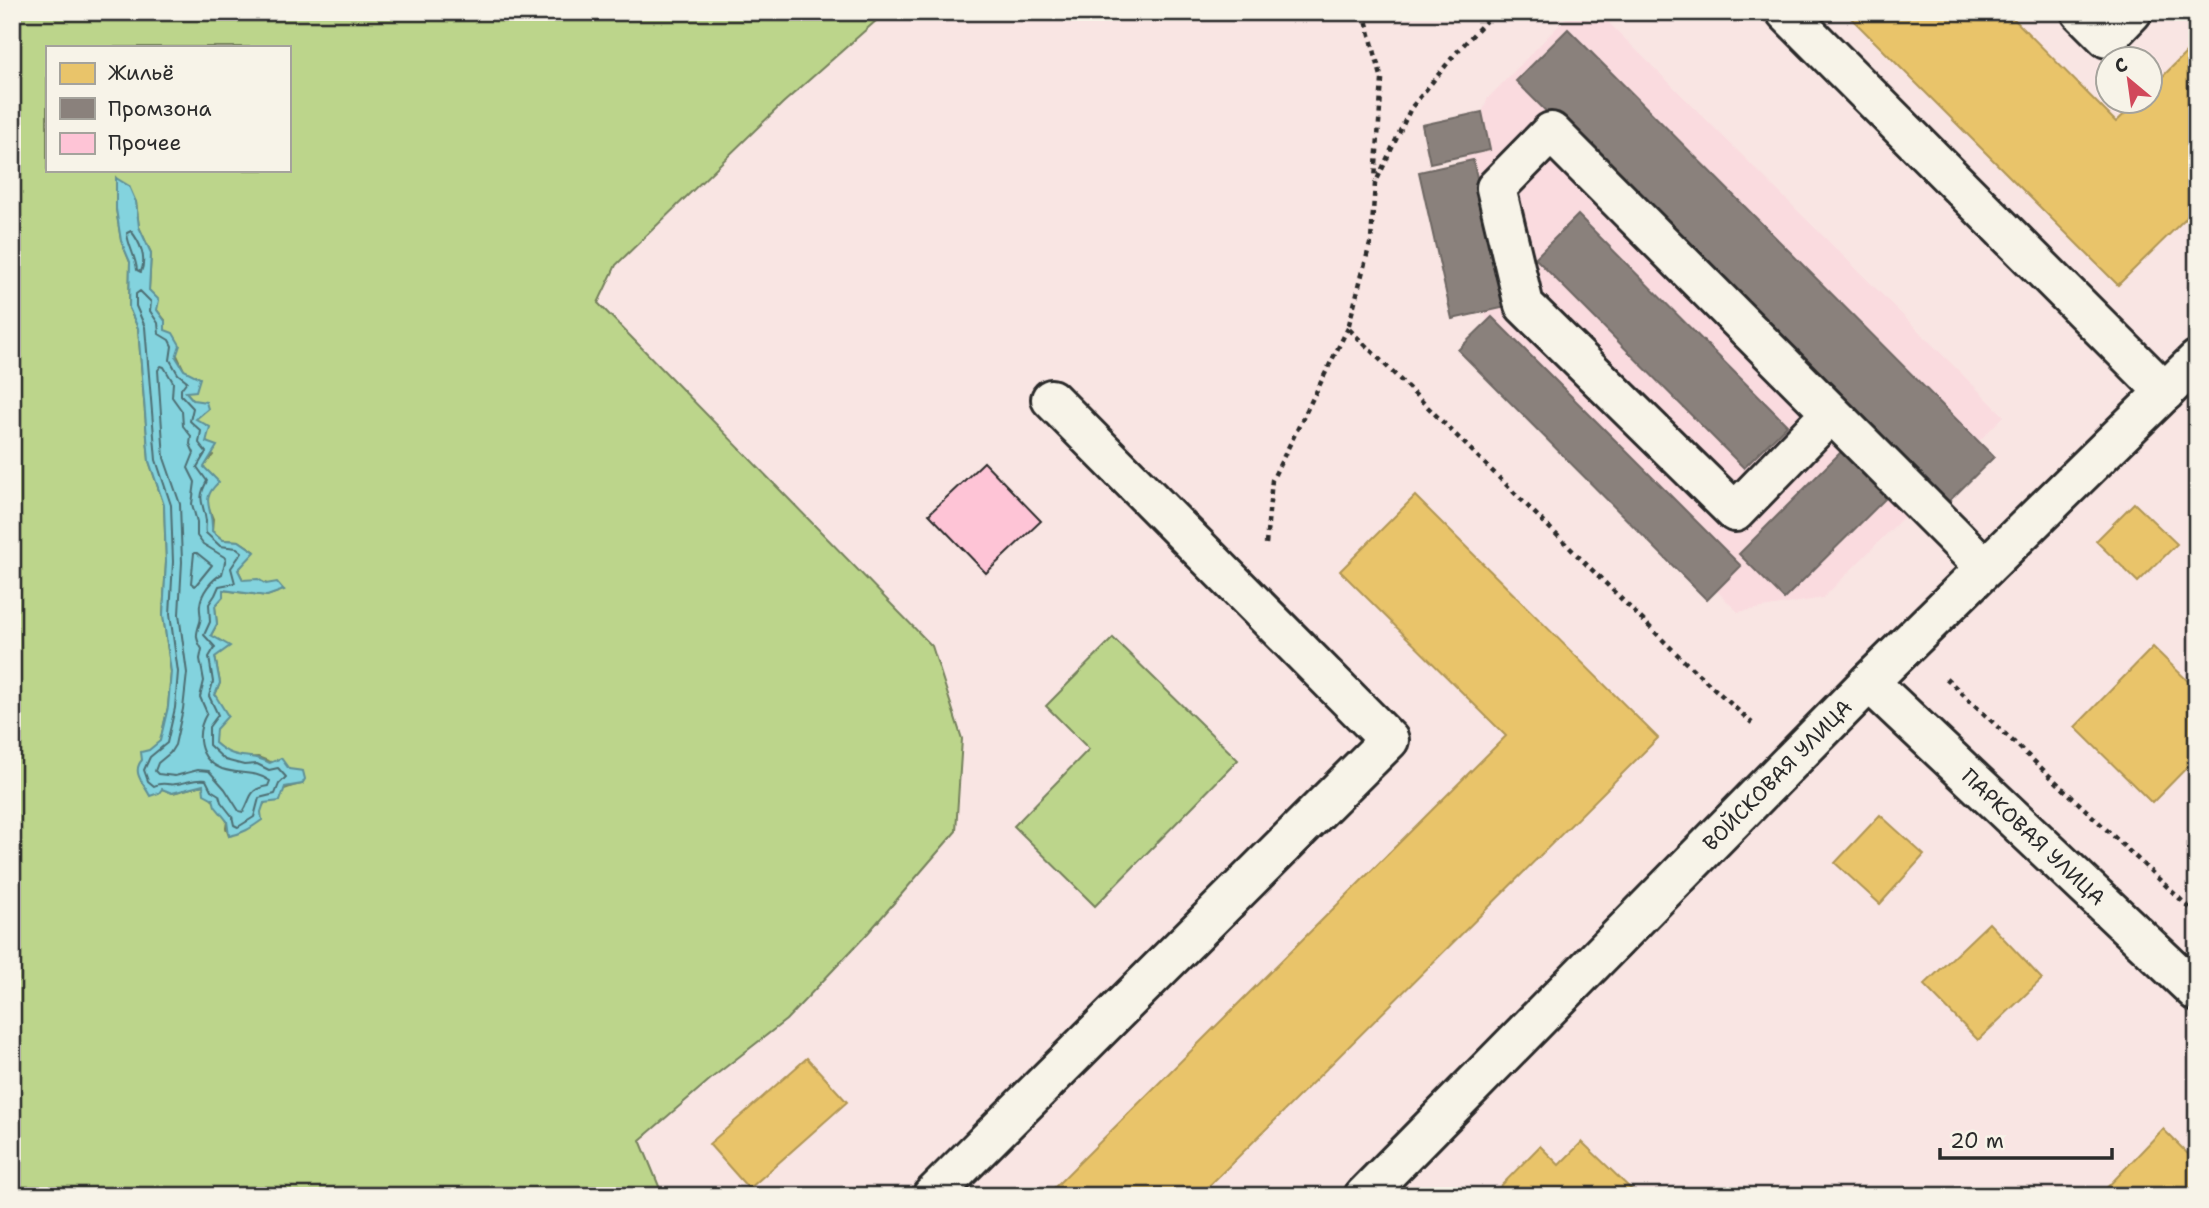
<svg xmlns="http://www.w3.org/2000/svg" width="2209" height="1208" font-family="'Shantell Sans',sans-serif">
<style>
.built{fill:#fadbdf}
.green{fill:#bcd58b;stroke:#74805b;stroke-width:2;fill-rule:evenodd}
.water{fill:#83d3de;stroke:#609096;stroke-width:2}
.homes{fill:#e9c46a;stroke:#b09657;stroke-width:2}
.industry{fill:#8a817c;stroke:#6e6764;stroke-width:2}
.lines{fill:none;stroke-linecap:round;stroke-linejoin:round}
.shore{stroke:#4e6e73;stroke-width:2}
.building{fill:#fec4d6;stroke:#2b2b2b;stroke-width:2}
.minor-casing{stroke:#2b2b2b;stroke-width:44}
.path{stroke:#2b2b2b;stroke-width:4.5;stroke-dasharray:5 5;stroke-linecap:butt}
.minor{stroke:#f7f3e8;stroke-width:38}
.labels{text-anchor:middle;stroke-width:7;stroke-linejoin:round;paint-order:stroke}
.street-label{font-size:21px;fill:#2b2b2b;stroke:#f7f3e8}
</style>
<rect width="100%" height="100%" fill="#f9e5e3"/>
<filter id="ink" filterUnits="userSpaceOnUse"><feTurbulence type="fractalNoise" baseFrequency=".0143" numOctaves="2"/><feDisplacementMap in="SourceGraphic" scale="14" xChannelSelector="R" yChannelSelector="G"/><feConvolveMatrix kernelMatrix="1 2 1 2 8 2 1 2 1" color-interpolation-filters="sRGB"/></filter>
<g filter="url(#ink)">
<path class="built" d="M1572 12H1598L2004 416 1823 598 1738 612 1501 377 1453 186 1488 98Z"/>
<path class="green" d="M12 12H886L783 103 616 265 598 303 932 646 962 739 956 831 868 933 786 1020 713 1077 640 1140 663 1196H12V1041L17 1042 12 1035V987L17 981 12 974ZM47 47H289V170H47ZM116 178 136 202 139 227 151 253 149 290 157 310 165 320V330L184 370 185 391 193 400 196 419 213 455 203 467 209 491 207 504 213 519 212 531 223 540 239 541 254 551 238 570 243 580C259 579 269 585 283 590L267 596 222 590 223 597 215 606 217 624 211 635 220 683 215 695V743L227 753 244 758 258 757 289 769 302 784C289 786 271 792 264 804 254 819 249 832 229 836L226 828 227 821 203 785 173 793 162 789 160 742 168 707 171 672 163 615 166 562 164 505 149 461 138 328 129 308 130 262 121 240 116 209Z
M1113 638 1238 760 1095 906 1014 826 1089 749 1046 706Z"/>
<path class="water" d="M116 178 129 186 136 202 139 227 151 253 149 290 159 300 157 310 165 321V330L173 333 180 345 176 357 184 370 200 378 196 391 186 392 193 400 206 402 208 409 196 419 210 427 206 442 217 446 204 467 219 482C198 501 214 508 212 531L223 540 239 541 255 552 238 570 243 580 258 579 266 584 277 582 284 590 267 596 223 590V597L215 606 217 624 211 635 230 646 215 657 220 683 215 695 228 716 216 729 215 743C236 762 249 752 270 763L281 758 289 769 303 771 305 779 302 784 285 787 280 801 264 803 261 812 262 820C251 828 242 834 229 836L227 821 215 806 213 799 204 794 203 785 172 793 162 789 159 793 150 796C144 784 131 772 142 760L141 752 149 750 160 741 168 707 171 672 163 615 166 562 164 505 149 461 138 328 129 308 130 262 121 241 116 209Z"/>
<path class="homes" d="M1845 12H2007L2116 122 2137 102H2150V89L2197 42V207L2118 285Z
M1415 496 1658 738 1199 1196H1046L1506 736 1340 571Z
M2134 503 2177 544 2138 582 2096 541Z
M2153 647 2197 690V757L2152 803 2075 727Z
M1880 815 1924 855 1880 904 1835 863Z
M1989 923 2042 979 1978 1040 1924 985Z
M807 1058 847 1102 749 1189 709 1144Z
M2163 1129 2197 1163V1196H2099Z
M1582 1142 1633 1191 1628 1196H1491L1540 1146 1559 1165Z"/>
<path class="industry" d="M1568 29 1994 457 1941 509 1516 81Z
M1482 112 1490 150 1430 163 1422 125Z
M1473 160 1506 307 1452 319 1419 172Z
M1578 215 1787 425 1744 468 1535 258Z
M1492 317 1741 566 1707 600 1458 350Z
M1842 451 1887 497 1784 599 1739 554Z"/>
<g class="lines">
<path class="shore" d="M131 231C140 242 147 258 141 272L137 270C136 257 128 246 127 233Z
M140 291 151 302 150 311 158 323 159 334 169 340 172 346 170 360 178 374 187 381 181 389V395L193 408 190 421 201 431 199 443 206 452 197 467 207 481C196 501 204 503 206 521 206 525 205 529 206 533L220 546 237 548 242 552 231 568 235 583 219 586 215 595 209 604 210 622 204 635 215 647 209 657 213 682 209 696 218 715 209 727V745L225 760 244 765 257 764 269 770 278 768 286 777 279 784 275 794 259 798 254 817 238 827 234 825 232 816 221 802 219 795 211 790 206 780C195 778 187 783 176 784 168 786 163 781 154 786L148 781 144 770 150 757 167 743 175 708 178 672 170 614 173 562 171 505 156 460 145 327 136 306V294Z
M161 366 164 367 173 382 172 397 182 411 183 426 191 436 190 444 194 453 188 468 195 482 192 504 197 522V536L203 544 226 558 222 574C212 579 201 593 200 605 199 611 202 617 200 622 196 634 195 638 202 649L200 659 204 681 200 697 207 713C195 733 197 759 222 769 240 775 255 770 270 781L268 786C247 789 252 799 243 812L239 811 225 789 209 771 198 770 175 776 158 774 155 771 158 763 170 753 175 745 183 709 187 673 179 614 182 562 180 504 164 458 158 370Z
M194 553H197L212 565 195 586 191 583Z"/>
</g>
<path class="building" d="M984 462 1041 521 986 573 929 514Z"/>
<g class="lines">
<g class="minor-casing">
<g id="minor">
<path d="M1786 12 2165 392"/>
<path d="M2081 12 2107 38 2132 12"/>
<path d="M1831 413 1735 512 1524 305 1496 188 1551 132 1951 533 1985 568"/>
<path id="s1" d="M1869 682 2197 992"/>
<path d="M932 1196 1389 740 1051 399"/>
<path id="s2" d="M1364 1196 1869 682 2197 360"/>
</g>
</g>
<path class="path" d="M1364 12 1382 80 1375 180
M1494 12 1456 53 1411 108 1375 184 1371 240 1348 328 1684 661 1752 723
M1266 544 1272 480 1348 328
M1946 678 2197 915"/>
<use href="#minor" class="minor"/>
</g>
</g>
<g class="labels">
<g class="street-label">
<text dy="7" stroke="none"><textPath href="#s2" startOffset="590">ВОЙСКОВАЯ УЛИЦА</textPath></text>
<text dy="7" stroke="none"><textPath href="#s1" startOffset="226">ПАРКОВАЯ УЛИЦА</textPath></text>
</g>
</g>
<rect width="2209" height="1208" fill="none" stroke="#f7f3e8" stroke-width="42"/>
<rect x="21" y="21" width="2167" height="1166" fill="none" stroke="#2b2b2b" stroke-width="2.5" filter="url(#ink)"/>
<rect x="46" y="46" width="245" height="126" fill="#f7f3e8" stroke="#a5a39c" stroke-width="2"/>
<rect x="60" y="63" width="35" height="21" fill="#e9c46a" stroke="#a5a39c" stroke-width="2"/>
<text x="108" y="80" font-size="21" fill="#2b2b2b">Жильё</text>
<rect x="60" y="98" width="35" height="21" fill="#8a817c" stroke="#a5a39c" stroke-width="2"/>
<text x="108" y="116" font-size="21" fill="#2b2b2b">Промзона</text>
<rect x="60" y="133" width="35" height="21" fill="#fec4d6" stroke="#a5a39c" stroke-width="2"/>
<text x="108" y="150" font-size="21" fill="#2b2b2b">Прочее</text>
<g transform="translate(2129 80) rotate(331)"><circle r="33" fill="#f7f3e8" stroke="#a5a39c" stroke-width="2"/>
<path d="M0-5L12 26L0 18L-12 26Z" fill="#d1495b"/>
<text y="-10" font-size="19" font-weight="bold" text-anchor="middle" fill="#2b2b2b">С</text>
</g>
<path d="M1940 1148v10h172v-10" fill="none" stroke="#2b2b2b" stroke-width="3.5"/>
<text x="1950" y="1148" font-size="21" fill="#2b2b2b" stroke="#f7f3e8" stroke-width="5" paint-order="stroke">20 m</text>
</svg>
